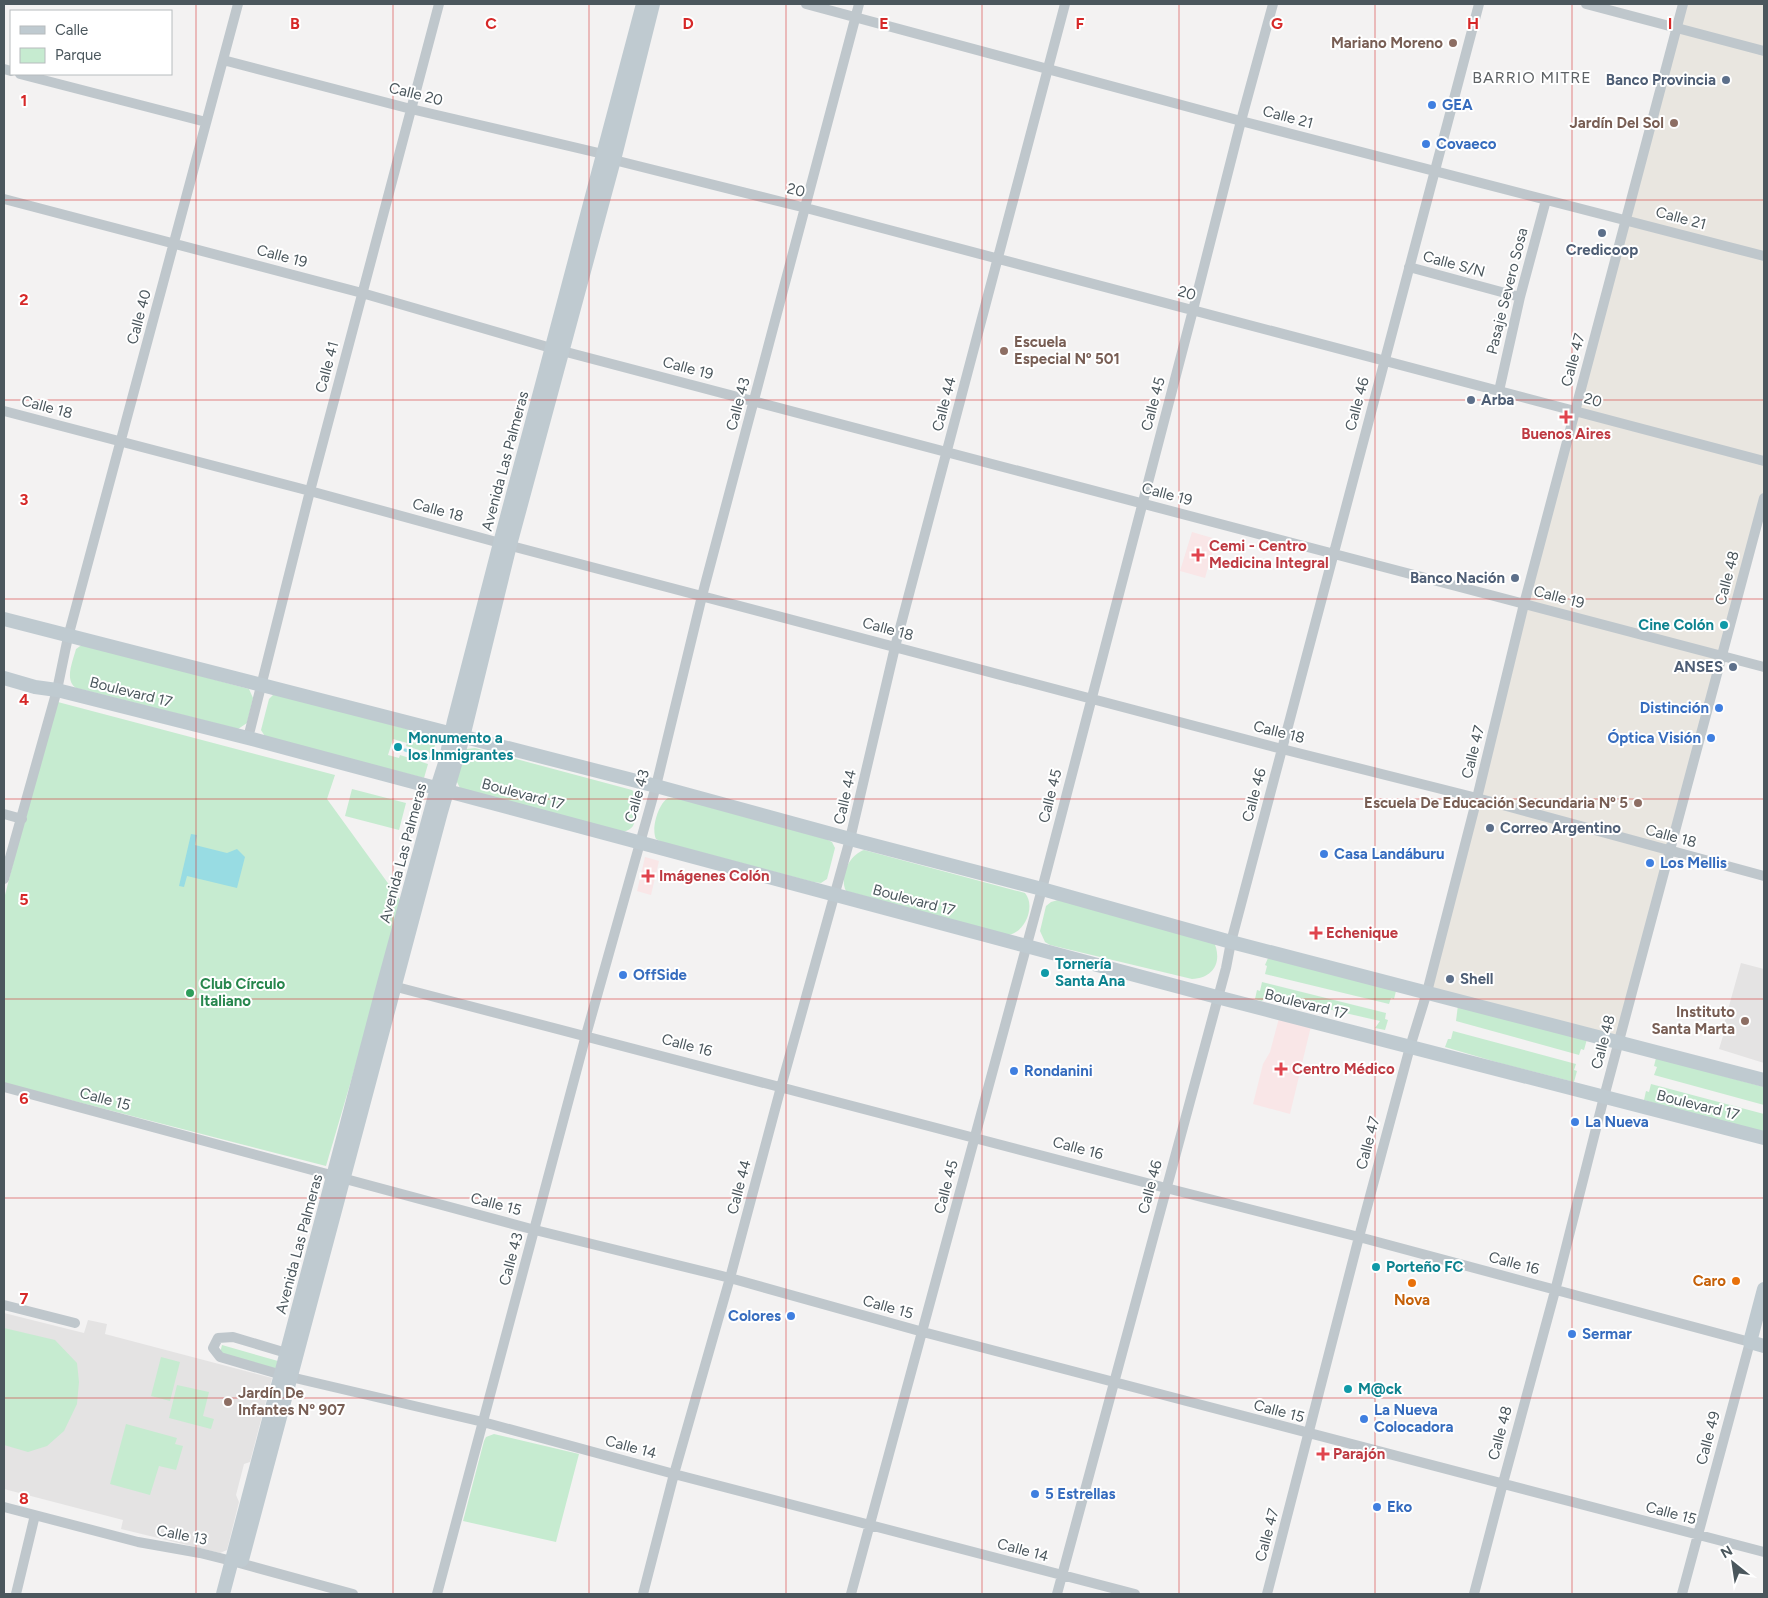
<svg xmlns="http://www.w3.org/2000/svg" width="1768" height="1598" font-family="Figtree,sans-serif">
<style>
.commercial{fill:#e9e6e0}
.education{fill:#e4e3e3}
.medical{fill:#f9e6e7}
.green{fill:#c6ebd0}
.water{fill:#98dce3}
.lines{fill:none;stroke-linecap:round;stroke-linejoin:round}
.stream{stroke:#98dce3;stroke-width:3}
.street{stroke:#bfc7cc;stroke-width:10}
.secondary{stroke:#bfcad0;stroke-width:14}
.grid{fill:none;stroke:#d62828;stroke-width:1;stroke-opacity:0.55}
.education-dot{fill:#8d6e63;stroke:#fff;stroke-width:2}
.service-dot{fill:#5c6f8a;stroke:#fff;stroke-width:2}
.shop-dot{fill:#3f7fe0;stroke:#fff;stroke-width:2}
.health-dot{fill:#e0444e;stroke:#fff;stroke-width:2}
.culture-dot{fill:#0f9aa8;stroke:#fff;stroke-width:2}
.leisure-dot{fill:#2e9e5b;stroke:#fff;stroke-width:2}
.food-dot{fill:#e8710a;stroke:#fff;stroke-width:2}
.labels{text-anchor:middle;stroke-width:4;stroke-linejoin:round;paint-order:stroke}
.education-label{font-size:15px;font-weight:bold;fill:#785e54;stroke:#fff;text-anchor:end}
.service-label{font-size:15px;font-weight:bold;fill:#4e5e75;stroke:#fff;text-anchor:end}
.street-label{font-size:15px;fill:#4b575d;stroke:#fff}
.shop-label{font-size:15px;font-weight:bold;fill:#366cbe;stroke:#fff;text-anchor:start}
.health-label{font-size:15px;font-weight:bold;fill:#be3a42;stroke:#fff;text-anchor:start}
.culture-label{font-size:15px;font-weight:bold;fill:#0d838f;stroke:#fff;text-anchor:start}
.leisure-label{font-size:15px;font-weight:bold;fill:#27864d;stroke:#fff;text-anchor:start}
.food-label{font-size:15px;font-weight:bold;fill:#c56008;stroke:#fff;text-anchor:end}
.neighbourhood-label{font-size:16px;letter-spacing:1px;fill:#5e6265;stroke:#fff}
.grid-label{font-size:16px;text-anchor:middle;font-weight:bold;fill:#d62828;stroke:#fff;stroke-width:4;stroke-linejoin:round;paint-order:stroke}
</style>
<rect width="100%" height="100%" fill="#f3f2f2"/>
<path class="commercial" d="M1684 4H1764V497L1619 1043 1427 992Z"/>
<path class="education" d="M1741 963 1764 969V1063L1719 1049 1723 1036 1722 1031Z
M4 1313 84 1333 88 1320 107 1324 105 1334 272 1378 250 1462 244 1464 236 1495 239 1502 227 1550 220 1553 121 1529 123 1520 4 1489Z"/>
<path class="medical" d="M1192 532 1216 539 1205 578 1180 571Z
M645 857 659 861 651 895 637 891Z
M1279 1018 1311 1026 1290 1114 1253 1104 1263 1064 1270 1052Z"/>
<path class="green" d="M83 644 249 689 253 698 247 723 238 729 76 688C64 680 73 661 76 649Z
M273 695H278L438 737 432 754 406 746 407 743 393 739 388 755 399 758 400 755 428 764 424 778 266 738 261 730 269 699Z
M54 701 335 775 327 799 403 904 326 1166 4 1083V899Z
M475 748 632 790C640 797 638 816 633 826 631 829 627 831 623 832L461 790 456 780 466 749Z
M352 789 406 803 399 830 345 816Z
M668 798H676L826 839 832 842 835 848 827 879 821 883 813 882 662 842 656 839C651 829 658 804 668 798Z
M864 850 1025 893C1036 906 1025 932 1009 935L846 891C839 877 849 855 864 850Z
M1058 900 1213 940C1223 960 1215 978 1192 979L1050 945 1045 942 1040 931 1046 906 1051 902Z
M1268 958 1396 991 1394 999 1391 998 1389 1004 1265 974 1267 966 1265 965Z
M1262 982 1386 1013 1385 1019 1388 1020 1385 1030 1375 1028 1380 1021 1267 995 1262 1001 1255 999 1257 990 1260 991Z
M1458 1005 1587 1039 1584 1050 1581 1049 1579 1055 1456 1021Z
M1453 1031 1576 1064 1574 1070 1577 1071 1574 1082 1503 1064 1445 1047 1448 1039H1451Z
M1656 1058 1764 1087V1105L1654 1075 1657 1067 1654 1066Z
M1651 1084 1764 1114V1133L1701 1117 1644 1100 1646 1091 1649 1092Z
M4 1328 55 1340 77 1363 79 1382 77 1404 64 1431 47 1446 28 1452 4 1445Z
M222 1345 278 1361 277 1369 220 1353Z
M161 1357 180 1362 170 1401 151 1396Z
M177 1385 209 1392 203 1416 214 1419 211 1429 169 1418Z
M126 1424 177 1438 175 1444 183 1446 176 1470 159 1466 150 1495 110 1484Z
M494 1434 579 1454 556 1542 463 1521 484 1441 486 1437Z"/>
<path class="water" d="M191 834 197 835 195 845 227 853 237 849 245 857 237 888 187 876 184 887 179 886Z"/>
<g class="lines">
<path class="stream" d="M405 750 429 758"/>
<path class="street" d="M806 4 1241 121 1764 256
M1586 4 1764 51
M223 60 411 109 603 154 614 160 806 208 1764 461
M4 69 11 71
M20 74 206 122
M4 199 362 293 551 348 1764 667
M1409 267 1520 297
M1499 391 1520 297 1546 200
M4 411 310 491 500 543 1282 749 1477 798 1764 876
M248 738 310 491 439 4
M4 814 22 819
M4 879 57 690 68 637 238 4
M389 985 1166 1188 1359 1237 1750 1342 1682 1594
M4 1087 535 1230 730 1278 923 1332 1764 1552
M4 1305 75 1323
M293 1355 233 1337 218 1338 213 1348 220 1357 282 1375 483 1422 674 1474 1135 1594
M4 1507 138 1542 200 1553 232 1561 353 1594
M16 1594 35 1515
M437 1594 586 1035 656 786 702 596 859 4
M643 1594 674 1474 730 1278 781 1087 850 839 895 647 1065 4
M851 1594 1042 889 1193 310 1241 121 1273 4
M1057 1594 1226 968 1231 942 1479 4
M1267 1594 1359 1237 1410 1047 1427 992 1477 798 1524 604 1683 4
M1474 1594 1503 1483 1555 1291 1604 1097 1764 498"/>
<path class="secondary" d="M4 619 656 786 850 839 1042 889 1231 942 1764 1080
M4 678 35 687 57 690 248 738 447 791 1217 997 1764 1138
M1764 1289 1750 1342 1764 1346
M242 1560 441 812 463 737 510 545 614 160 653 4
M223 1594 384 983 437 788 445 763 454 721 500 543 643 4"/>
</g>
<path class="grid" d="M196 4V1594M393 4V1594M589 4V1594M786 4V1594M982 4V1594M1179 4V1594M1375 4V1594M1572 4V1594M4 200H1764M4 400H1764M4 599H1764M4 799H1764M4 999H1764M4 1198H1764M4 1398H1764"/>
<g class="education-dot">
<circle cx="1453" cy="43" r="5"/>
<circle cx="1674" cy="123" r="5"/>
<circle cx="1004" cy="351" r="5"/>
<circle cx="1638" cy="803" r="5"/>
<circle cx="1745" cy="1021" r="5"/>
<circle cx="228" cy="1402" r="5"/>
</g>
<g class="service-dot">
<circle cx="1726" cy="80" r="5"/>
<circle cx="1602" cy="233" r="5"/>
<circle cx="1471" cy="400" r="5"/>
<circle cx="1515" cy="578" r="5"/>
<circle cx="1733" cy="667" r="5"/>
<circle cx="1490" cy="828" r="5"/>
<circle cx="1450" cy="979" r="5"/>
</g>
<g class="shop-dot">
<circle cx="1432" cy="105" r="5"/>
<circle cx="1426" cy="144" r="5"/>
<circle cx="1719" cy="708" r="5"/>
<circle cx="1711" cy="738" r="5"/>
<circle cx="1324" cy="854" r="5"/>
<circle cx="1650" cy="863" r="5"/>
<circle cx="623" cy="975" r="5"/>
<circle cx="1014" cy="1071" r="5"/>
<circle cx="1575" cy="1122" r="5"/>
<circle cx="791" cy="1316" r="5"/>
<circle cx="1572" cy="1334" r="5"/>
<circle cx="1364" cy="1419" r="5"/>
<circle cx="1035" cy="1494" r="5"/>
<circle cx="1377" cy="1507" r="5"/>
</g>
<g class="health-dot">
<path d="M1563.5 409.5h5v5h5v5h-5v5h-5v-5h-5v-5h5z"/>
<path d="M1195.5 547.5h5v5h5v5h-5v5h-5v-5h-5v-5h5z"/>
<path d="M645.5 868.5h5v5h5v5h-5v5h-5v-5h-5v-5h5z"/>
<path d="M1313.5 925.5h5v5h5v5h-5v5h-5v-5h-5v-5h5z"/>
<path d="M1278.5 1061.5h5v5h5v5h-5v5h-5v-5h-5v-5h5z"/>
<path d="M1320.5 1446.5h5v5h5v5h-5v5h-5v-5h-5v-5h5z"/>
</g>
<g class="culture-dot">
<circle cx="1724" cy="625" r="5"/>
<circle cx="398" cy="747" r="5"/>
<circle cx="1045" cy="973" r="5"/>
<circle cx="1376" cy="1267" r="5"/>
<circle cx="1348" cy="1389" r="5"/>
</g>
<circle class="leisure-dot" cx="190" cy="993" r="5"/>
<g class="food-dot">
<circle cx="1736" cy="1281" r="5"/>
<circle cx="1412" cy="1283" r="5"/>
</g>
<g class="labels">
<g class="education-label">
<text x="1443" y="48">Mariano Moreno</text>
<text x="1664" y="128">Jardín Del Sol</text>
<text x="1014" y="347" text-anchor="start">Escuela<tspan x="1014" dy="17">Especial Nº 501</tspan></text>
<text x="1628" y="808">Escuela De Educación Secundaria Nº 5</text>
<text x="1735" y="1017">Instituto<tspan x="1735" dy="17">Santa Marta</tspan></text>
<text x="238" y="1398" text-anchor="start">Jardín De<tspan x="238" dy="17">Infantes Nº 907</tspan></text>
</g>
<g class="service-label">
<text x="1716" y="85">Banco Provincia</text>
<text x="1602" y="255" text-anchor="middle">Credicoop</text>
<text x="1481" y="405" text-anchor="start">Arba</text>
<text x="1505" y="583">Banco Nación</text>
<text x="1723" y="672">ANSES</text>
<text x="1500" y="833" text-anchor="start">Correo Argentino</text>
<text x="1460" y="984" text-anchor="start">Shell</text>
</g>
<g class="street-label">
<text transform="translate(416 94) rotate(14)" y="5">Calle 20</text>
<text transform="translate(1288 117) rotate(15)" y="5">Calle 21</text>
<text transform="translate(796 190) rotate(14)" y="5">20</text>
<text transform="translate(1681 218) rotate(15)" y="5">Calle 21</text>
<text transform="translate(282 256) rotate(15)" y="5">Calle 19</text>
<text transform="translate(1454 264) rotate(15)" y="5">Calle S/N</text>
<text transform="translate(1507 291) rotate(-76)" y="5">Pasaje Severo Sosa</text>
<text transform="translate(1187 293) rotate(15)" y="5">20</text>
<text transform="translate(139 317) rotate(-75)" y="5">Calle 40</text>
<text transform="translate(1573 360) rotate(-75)" y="5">Calle 47</text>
<text transform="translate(327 367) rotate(-75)" y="5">Calle 41</text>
<text transform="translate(688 368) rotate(15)" y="5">Calle 19</text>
<text transform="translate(1593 400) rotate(15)" y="5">20</text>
<text transform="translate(738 404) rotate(-75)" y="5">Calle 43</text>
<text transform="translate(944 404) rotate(-75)" y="5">Calle 44</text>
<text transform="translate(1153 404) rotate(-75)" y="5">Calle 45</text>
<text transform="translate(1357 404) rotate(-75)" y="5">Calle 46</text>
<text transform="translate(47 407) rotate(15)" y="5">Calle 18</text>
<text transform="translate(505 461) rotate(-75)" y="5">Avenida Las Palmeras</text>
<text transform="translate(1167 494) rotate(15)" y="5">Calle 19</text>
<text transform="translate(438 510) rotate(15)" y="5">Calle 18</text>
<text transform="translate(1727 578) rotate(-75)" y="5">Calle 48</text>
<text transform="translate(1559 597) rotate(15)" y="5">Calle 19</text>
<text transform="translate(888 629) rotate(15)" y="5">Calle 18</text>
<text transform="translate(131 692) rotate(14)" y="5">Boulevard 17</text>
<text transform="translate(1279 732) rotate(14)" y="5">Calle 18</text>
<text transform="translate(1473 752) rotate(-76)" y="5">Calle 47</text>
<text transform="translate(523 794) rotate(15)" y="5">Boulevard 17</text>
<text transform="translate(1254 795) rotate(-75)" y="5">Calle 46</text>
<text transform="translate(637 796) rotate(-74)" y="5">Calle 43</text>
<text transform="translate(1050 796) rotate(-76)" y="5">Calle 45</text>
<text transform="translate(845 797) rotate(-77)" y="5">Calle 44</text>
<text transform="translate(1671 836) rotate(15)" y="5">Calle 18</text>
<text transform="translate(403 853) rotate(-75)" y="5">Avenida Las Palmeras</text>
<text transform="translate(914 900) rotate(15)" y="5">Boulevard 17</text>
<text transform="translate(1306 1004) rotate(14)" y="5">Boulevard 17</text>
<text transform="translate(1603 1042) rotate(-75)" y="5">Calle 48</text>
<text transform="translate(687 1045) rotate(15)" y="5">Calle 16</text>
<text transform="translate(105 1099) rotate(15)" y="5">Calle 15</text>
<text transform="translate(1698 1105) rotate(14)" y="5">Boulevard 17</text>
<text transform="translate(1368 1143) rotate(-75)" y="5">Calle 47</text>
<text transform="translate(1078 1148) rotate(15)" y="5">Calle 16</text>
<text transform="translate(739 1187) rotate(-75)" y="5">Calle 44</text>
<text transform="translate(946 1187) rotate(-75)" y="5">Calle 45</text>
<text transform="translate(1150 1187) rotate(-75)" y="5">Calle 46</text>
<text transform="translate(496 1204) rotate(15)" y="5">Calle 15</text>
<text transform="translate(299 1244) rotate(-75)" y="5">Avenida Las Palmeras</text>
<text transform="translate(511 1259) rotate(-75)" y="5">Calle 43</text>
<text transform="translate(1514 1263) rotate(15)" y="5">Calle 16</text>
<text transform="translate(888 1307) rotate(16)" y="5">Calle 15</text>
<text transform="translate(1279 1411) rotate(15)" y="5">Calle 15</text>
<text transform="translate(1500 1433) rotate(-75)" y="5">Calle 48</text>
<text transform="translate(1708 1438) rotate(-75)" y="5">Calle 49</text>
<text transform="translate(631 1447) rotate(15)" y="5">Calle 14</text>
<text transform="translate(1671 1513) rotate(15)" y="5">Calle 15</text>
<text transform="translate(182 1535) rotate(11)" y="5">Calle 13</text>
<text transform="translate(1267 1535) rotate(-75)" y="5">Calle 47</text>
<text transform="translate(1023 1550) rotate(15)" y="5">Calle 14</text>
</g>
<g class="shop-label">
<text x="1442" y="110">GEA</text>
<text x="1436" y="149">Covaeco</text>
<text x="1709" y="713" text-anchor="end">Distinción</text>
<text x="1701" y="743" text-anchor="end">Óptica Visión</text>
<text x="1334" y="859">Casa Landáburu</text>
<text x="1660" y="868">Los Mellis</text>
<text x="633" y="980">OffSide</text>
<text x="1024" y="1076">Rondanini</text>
<text x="1585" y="1127">La Nueva</text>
<text x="781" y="1321" text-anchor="end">Colores</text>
<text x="1582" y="1339">Sermar</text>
<text x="1374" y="1415">La Nueva<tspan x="1374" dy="17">Colocadora</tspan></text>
<text x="1045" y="1499">5 Estrellas</text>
<text x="1387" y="1512">Eko</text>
</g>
<g class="health-label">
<text x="1566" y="439" text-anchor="middle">Buenos Aires</text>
<text x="1209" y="551">Cemi - Centro<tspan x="1209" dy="17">Medicina Integral</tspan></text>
<text x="659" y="881">Imágenes Colón</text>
<text x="1326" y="938">Echenique</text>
<text x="1292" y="1074">Centro Médico</text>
<text x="1333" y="1459">Parajón</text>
</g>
<g class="culture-label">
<text x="1714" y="630" text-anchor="end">Cine Colón</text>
<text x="408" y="743">Monumento a<tspan x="408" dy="17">los Inmigrantes</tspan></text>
<text x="1055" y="969">Tornería<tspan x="1055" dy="17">Santa Ana</tspan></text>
<text x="1386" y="1272">Porteño FC</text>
<text x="1358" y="1394">M@ck</text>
</g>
<g class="leisure-label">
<text x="200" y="989">Club Círculo<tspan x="200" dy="17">Italiano</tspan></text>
</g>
<g class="food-label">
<text x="1726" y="1286">Caro</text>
<text x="1412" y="1305" text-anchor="middle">Nova</text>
</g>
<g class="neighbourhood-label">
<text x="1532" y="83">BARRIO MITRE</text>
</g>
</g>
<g class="grid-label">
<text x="295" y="29">B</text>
<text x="491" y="29">C</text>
<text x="688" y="29">D</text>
<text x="884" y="29">E</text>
<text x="1080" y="29">F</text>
<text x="1277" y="29">G</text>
<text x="1473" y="29">H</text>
<text x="1670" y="29">I</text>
<text x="24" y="106">1</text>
<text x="24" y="305">2</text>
<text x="24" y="505">3</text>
<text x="24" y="705">4</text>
<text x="24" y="905">5</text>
<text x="24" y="1104">6</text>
<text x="24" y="1304">7</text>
<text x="24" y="1504">8</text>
</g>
<rect width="1768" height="1598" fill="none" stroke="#4b575d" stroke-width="10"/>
<rect x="10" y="10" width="162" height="65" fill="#ffffff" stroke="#b7bcbe"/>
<rect x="20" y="26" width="25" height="8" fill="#bfcad0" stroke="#b7bcbe"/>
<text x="55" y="35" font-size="15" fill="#4b575d">Calle</text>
<rect x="20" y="48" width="25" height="15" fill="#c6ebd0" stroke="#b7bcbe"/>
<text x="55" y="60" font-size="15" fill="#4b575d">Parque</text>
<g transform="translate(1733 1563) rotate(330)" stroke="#ffffff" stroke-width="4" paint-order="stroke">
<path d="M0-4L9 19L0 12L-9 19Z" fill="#4b575d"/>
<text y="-8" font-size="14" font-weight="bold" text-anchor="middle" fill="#4b575d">N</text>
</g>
</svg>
